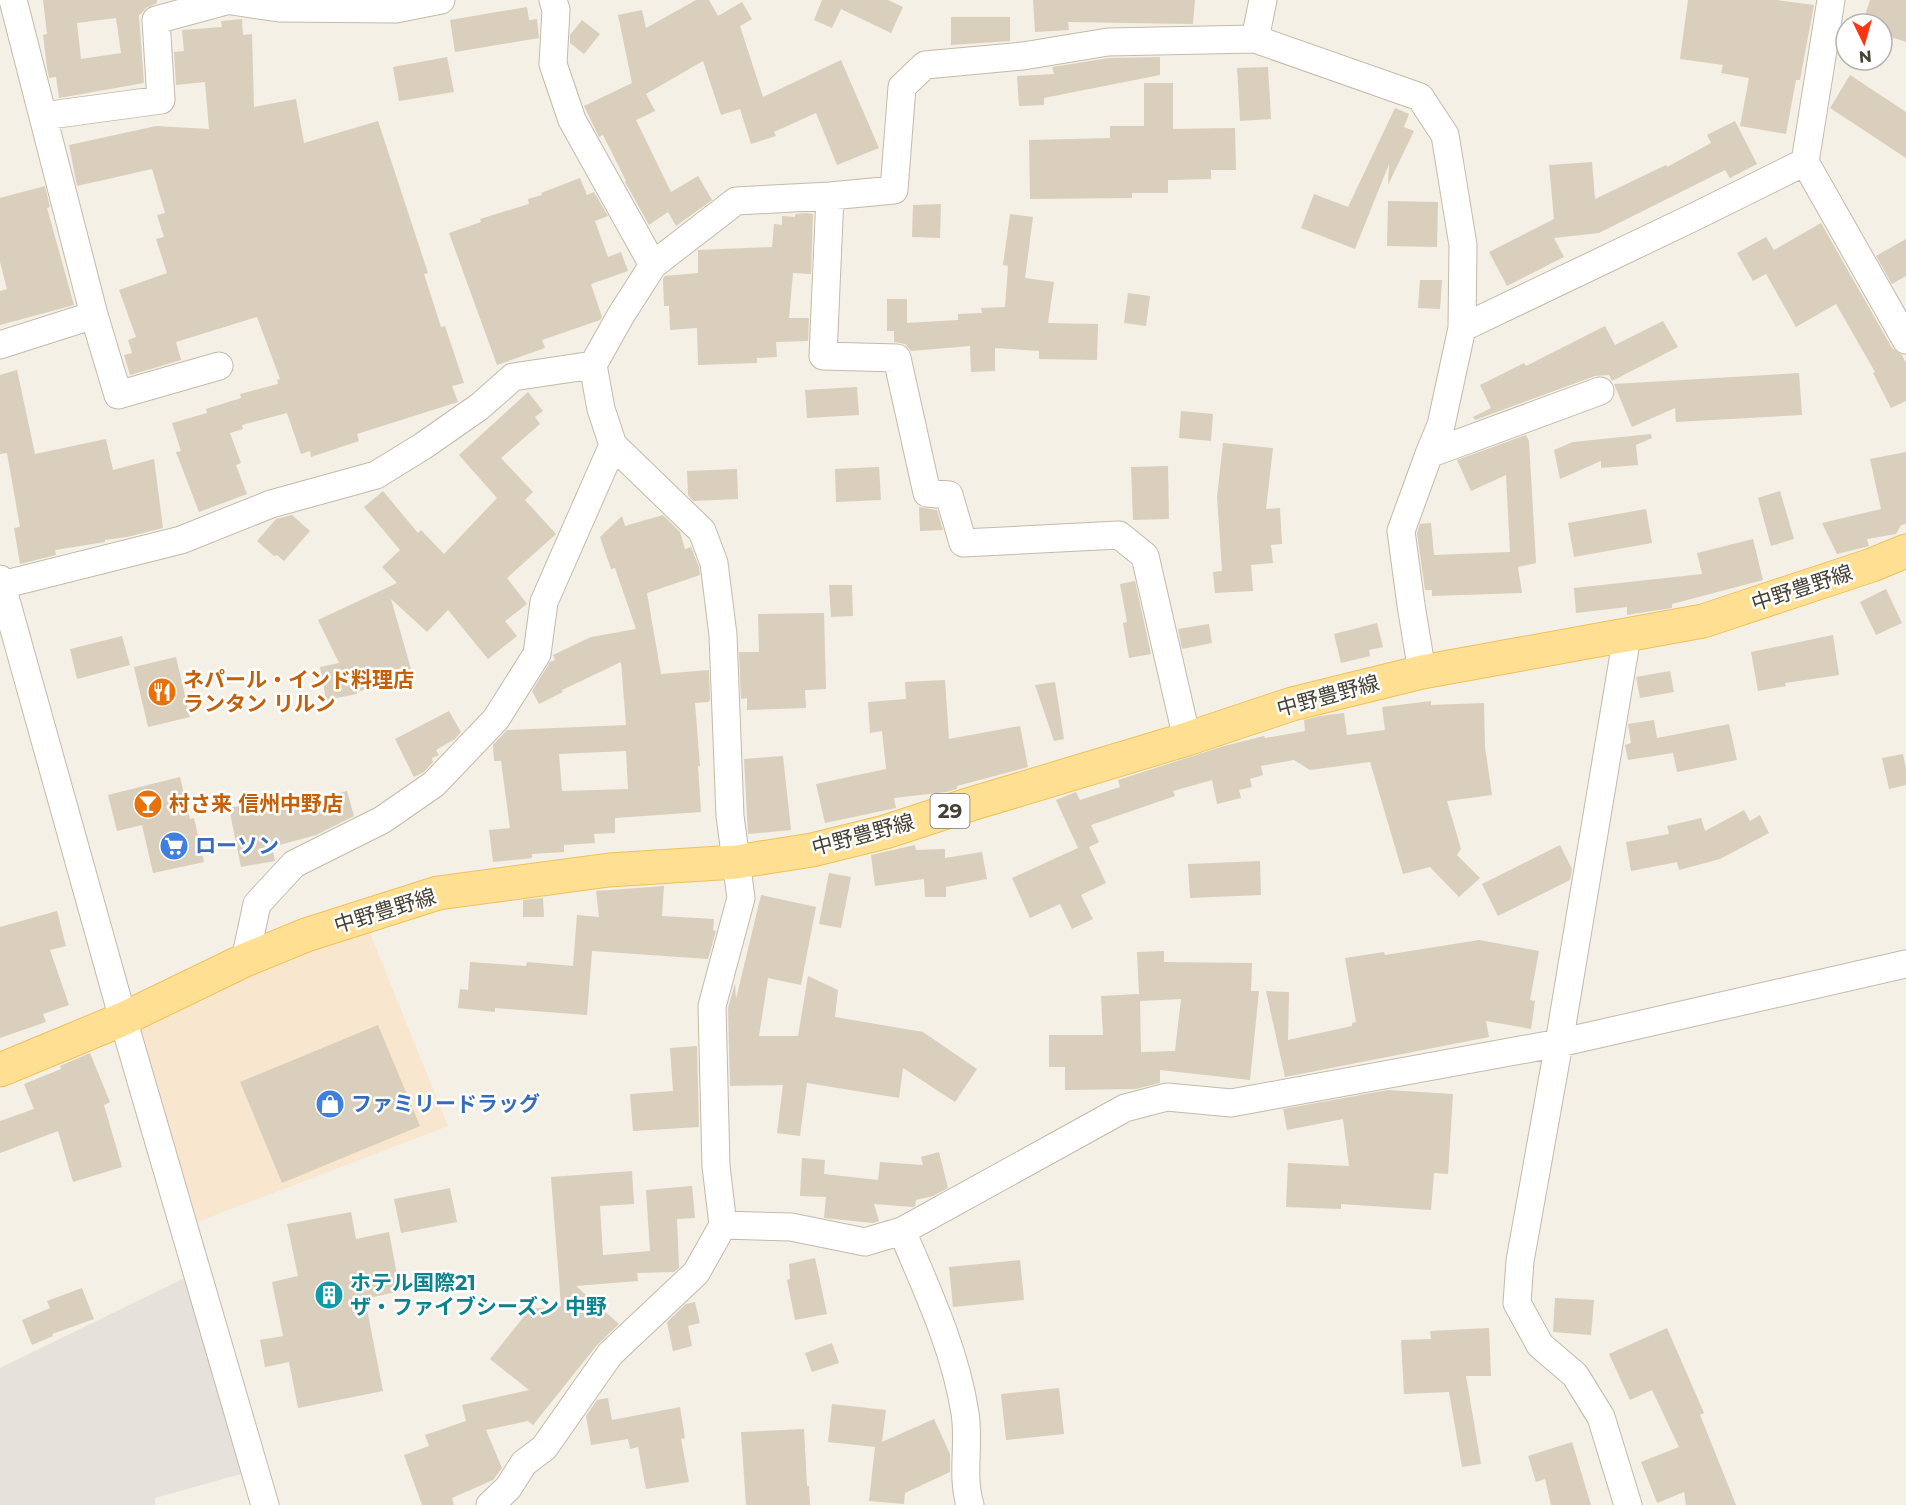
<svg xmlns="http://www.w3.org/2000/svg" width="1906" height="1505" font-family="Montserrat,'Noto Sans JP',sans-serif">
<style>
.commercial{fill:#f8e6ce}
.industrial{fill:#e6e1da}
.building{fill:#dacebc;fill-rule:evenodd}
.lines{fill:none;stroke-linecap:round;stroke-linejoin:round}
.minor-casing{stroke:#c3baaa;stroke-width:29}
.major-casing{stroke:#efc159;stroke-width:35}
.minor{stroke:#fff;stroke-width:27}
.major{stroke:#ffe093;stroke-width:33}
.labels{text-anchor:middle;stroke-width:5;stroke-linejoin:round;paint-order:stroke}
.shield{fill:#fff;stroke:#7e7971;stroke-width:1.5}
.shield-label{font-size:20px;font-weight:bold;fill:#474034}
.street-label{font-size:21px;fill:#474034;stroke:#fff}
.food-label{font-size:21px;font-weight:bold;fill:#c56008;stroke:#fff;text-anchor:start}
.shop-label{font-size:21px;font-weight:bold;fill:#366cbe;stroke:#fff;text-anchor:start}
.culture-label{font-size:21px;font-weight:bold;fill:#0d838f;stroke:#fff;text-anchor:start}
</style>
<rect width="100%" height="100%" fill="#f4f0e5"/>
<path class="commercial" d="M363 916 448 1126 184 1227 123 1019Z"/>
<path class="industrial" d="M197 1272 255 1470 155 1498V1505H0V1368Z"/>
<path class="building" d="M43 0H157V3L146 8 141 14 139 15 144 83 59 98 56 77 49 78 47 68 43 35 47 34ZM116 18 121 53 81 59 77 23Z
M696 0H709L718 16 742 2 752 19 740 26 763 97 841 60 879 148 837 165 816 113 774 132 776 136 751 144 740 109 721 115 703 61 646 94 655 111 636 120 671 192 698 176 712 200 676 226 668 212 649 225 625 182 626 181 603 135 599 137 584 106 632 83 618 15 642 10 646 28Z
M822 0H888L903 7 891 33 841 9 832 28 814 20Z
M1033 0H1195L1193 24 1068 22 1069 30 1035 32Z
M1688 0H1777L1814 5 1800 80H1796L1786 134 1740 126 1749 78 1721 73 1723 65 1680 59Z
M1870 0H1906V42L1882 34V24H1862Z
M527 7 529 20 537 19 539 38 455 52 450 20Z
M951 17H1010V41L951 45Z
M242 19 243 35 252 34 254 107 296 99 304 143 378 121 428 273 424 274 441 327 445 326 464 383 452 386 458 402 357 434 359 441 311 457 310 451 301 454 287 413 242 425 243 429 230 433 241 463 236 465 247 494 199 512 176 452 181 451 172 423 207 413 206 409 241 398 240 394 278 384 277 380 280 379 257 317 176 342 181 360 130 375 124 355 132 353 128 340 136 337 119 290 167 273 156 239 164 237 157 215 165 213 152 169 77 186 69 145 156 126 209 129 205 82 176 85 174 52 184 51 182 30 222 27 221 21Z
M582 20 600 34 584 54 570 43V35Z
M447 57 454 92 399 101 393 67Z
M1160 57V75L1044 98V105L1019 106 1017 76 1054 74 1052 67 1109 58Z
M1268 67 1271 119 1240 121 1237 68Z
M1850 75 1906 112V158L1830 108Z
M1144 83H1173V129L1235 128 1236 170H1211V179L1168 180V193H1132V198L1030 199 1029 140 1110 138V126H1144Z
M1395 108 1409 114 1404 127 1414 131 1388 185 1389 164 1355 249 1301 228 1314 194 1348 207Z
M1735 121 1757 164 1730 178 1725 170 1599 233 1554 238 1564 257 1507 286 1489 252 1554 219 1549 165 1592 162 1595 199 1666 165 1667 167 1711 143 1707 135Z
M580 178 587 195 594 192 608 216 595 221 608 257 621 252 628 271 591 284 602 317 600 320 542 340 545 348 497 365 449 233 481 222 480 219 529 204 528 199 542 195 541 193Z
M45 186 50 207 47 208 74 305 0 325V291L7 289 0 262V198Z
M1388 201 1438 202 1437 247 1387 246Z
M941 204 940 238 912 237 913 205Z
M805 213 813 214 811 274 793 273 789 318H809L808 341 776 342 777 357 757 358V363L698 365 697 328 670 330 669 306H664L663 279 665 276 698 273V250L772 247 774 224 782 225V216L795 217V214Z
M1010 214 1033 217 1025 278 1054 282 1048 323 1098 324 1097 360 1039 359V351L995 348V371L971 372 970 346 911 351 905 344 894 342V331H887V299H907V323L958 320V314L982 313 981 308 1005 307 1008 266 1003 265Z
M1821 223 1892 348 1902 355 1906 363V401L1891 408 1873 373 1875 372 1836 304 1796 327 1766 274 1753 281 1737 253 1766 237 1774 250Z
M1906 239V276L1892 284 1876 256Z
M1420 280H1442L1440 309 1418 308Z
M1128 293 1150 296 1146 326 1124 323Z
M1663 321 1678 347 1612 381 1609 375 1595 376 1475 420 1473 417 1491 408 1480 385 1524 363 1526 366 1605 326 1615 345Z
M17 370 35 454 106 439 113 470 154 459 163 528 127 537 105 540V542L55 550 56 555 20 564 14 528 20 527 7 453 0 454V375Z
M1799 373 1802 415 1676 422 1675 408 1632 427 1614 384Z
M857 387 859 415 807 418 805 390Z
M528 392 543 411 535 417 540 424 501 458 533 492 525 500 556 534 507 578 527 604 505 621 517 636 488 659 448 610 427 632 391 599 413 676 357 692V694L326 700 320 667 339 663 318 620 397 583 382 567 400 550 364 507 383 491 418 533 421 530 444 554 497 498 459 455Z
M1181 411 1213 414 1211 441 1179 438Z
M1651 434 1652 438 1636 445 1638 465 1601 468V461L1560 479 1554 450 1573 442Z
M1526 435 1529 441 1536 563 1518 567 1522 593 1432 596V590H1425L1417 533 1420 524 1431 523 1434 555 1510 552 1506 475 1471 491 1457 460Z
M1223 443 1273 448 1266 509 1280 508 1282 544 1271 545 1273 563 1251 565 1253 591 1215 593 1213 572 1222 571 1217 497Z
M1906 452V524L1901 525 1896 534 1867 539 1869 546 1837 554 1822 523 1881 509 1870 459Z
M1168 466 1169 519 1133 520 1131 467Z
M879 467 881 500 836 502 835 469Z
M737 469 738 499 693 501 688 495 687 471Z
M1780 491 1794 539 1771 546 1758 498Z
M919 507 937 510 943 530 920 531Z
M1646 509 1652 543 1574 557 1568 523Z
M292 515 310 531 284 561 277 555 274 556 257 541 276 519Z
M663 515 680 532 685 549 691 547 699 567 700 575 647 593 661 674 709 670 710 700 708 702 695 703 700 766H698L701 812 615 818V833L594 834 595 843 564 845V852L532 854V858L493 862 489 830 510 828 501 761H494L493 745 507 730 626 725 621 662 562 690 563 692 539 704 532 691 550 662 555 660 553 655 591 637 636 629 615 568 611 569 600 537 622 516 625 526ZM626 751 628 789 562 791 559 754Z
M1753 539 1763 580 1672 604V608L1639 613 1627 615V607L1576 613 1574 588 1702 574 1697 553Z
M1135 581 1151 654 1129 658 1123 623 1127 622 1120 584Z
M829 585H852L853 616 831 617Z
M1886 589 1902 623 1876 635 1860 602Z
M824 613 826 689 805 690 806 708 747 710V698L741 699 739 652H759L758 614Z
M1377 623 1383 647 1369 650 1370 656 1341 663 1334 634Z
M1209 624 1212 643 1182 649 1178 629Z
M1833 635 1839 675 1785 683 1786 686 1758 691 1751 652Z
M122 636 130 665 77 679 70 649Z
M176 657 190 717 148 727 134 667Z
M1670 671 1674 692 1640 698 1636 677Z
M945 680 949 739 1020 726 1028 767 957 786V789L946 792 894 798 896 808 825 823 816 784 886 769 882 731 870 733 868 702 906 699 905 682Z
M1055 682 1064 739 1054 741 1035 685Z
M1431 701V705L1484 703 1485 747 1492 795 1447 801 1461 849 1457 855 1480 878 1459 897 1430 867 1403 874 1370 762 1310 770 1294 760 1261 766 1263 775 1250 779 1252 787 1239 790 1241 798 1217 804 1212 780 1173 791 1175 796 1091 825 1099 842 1089 847 1106 883 1081 895 1093 919 1072 929 1060 904 1030 918 1012 878 1078 848 1056 800 1076 792 1080 800 1120 787 1118 780 1224 746 1264 736 1265 738 1305 731 1304 720 1320 716 1344 713 1347 735 1385 730 1382 707Z
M449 711 461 732 455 739 436 750 439 755 432 758 433 762 424 772 414 777 395 739Z
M1654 720 1657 738 1729 724 1737 760 1677 772 1673 753 1628 760 1625 745 1631 743 1628 724Z
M1903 754 1906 769V785L1889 789 1882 758Z
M783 756 791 830 748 834 744 759Z
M180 777 190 819 194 818 204 862 153 873 142 825 117 831 108 795Z
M347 791 354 816 316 835 272 847 275 861 241 867 229 808 263 801 265 812Z
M1744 810 1750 821 1760 815 1769 833 1720 859 1679 870 1677 862 1631 871 1626 842 1669 834 1667 826 1701 818 1705 831Z
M915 845 916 850 945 849V858L982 852 987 879 946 887V897H925L924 879 875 886 871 855Z
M1560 845 1572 869 1570 880 1498 916 1482 884Z
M1260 861 1261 895 1190 898 1188 864Z
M829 873 851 877 841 928 819 924Z
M664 886 662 916 714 919 713 930 716 931 708 959 592 951 587 1015 495 1008V1012L458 1008 460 989 468 990 470 962 526 966 527 962 573 966 577 915 599 917 596 891Z
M761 895 816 907 801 985 768 978 759 1036H798L808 976 838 990 835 1017 923 1032 977 1069 955 1102 903 1068 899 1098 807 1083 800 1136 777 1133 783 1085 730 1086 728 1008 735 983 736 999Z
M543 898 544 917H523V900Z
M57 911 66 946 50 950 69 1005 43 1014 46 1022 0 1038V927Z
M1479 940 1539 951 1530 1000 1535 1001 1531 1029 1486 1021 1489 1037 1285 1077 1266 991 1289 992 1288 1040 1352 1026V1023L1356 1022 1345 958 1384 952 1385 955Z
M1164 951V962L1252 963 1251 991H1259L1250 1080 1160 1070V1083L1136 1089 1065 1090V1067H1049V1035H1103L1101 996 1139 994 1137 952ZM1181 999 1175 1051 1141 1052 1140 1001Z
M378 1025 420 1126 282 1183 240 1082Z
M697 1046 699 1127 633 1131 630 1094 673 1091 670 1048Z
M90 1053 110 1102 104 1105 122 1167 73 1182 58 1131 0 1153V1121L34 1109 24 1084 61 1069 60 1066Z
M1388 1090 1453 1094 1448 1174 1434 1173 1431 1210 1341 1204V1209L1286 1207 1288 1163 1349 1166 1343 1119 1287 1130 1283 1109Z
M939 1152 948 1188 933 1196 916 1200 915 1206 913 1207 874 1204 879 1221 873 1223 824 1218 826 1197 800 1196 802 1158 825 1160 824 1174 878 1180 880 1162 923 1165 921 1157Z
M632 1171 634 1204 600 1206 603 1255 650 1251 646 1190 692 1186 695 1218 677 1219 679 1268 674 1272 637 1273 638 1281 576 1286 619 1324 597 1345 533 1425 528 1421 486 1430 502 1468 493 1480 452 1498 454 1505H422L404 1455 429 1446 425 1435 466 1421 462 1405 529 1390 490 1359 530 1309 561 1306 551 1177Z
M450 1188 457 1222 401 1233 394 1199Z
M351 1212 356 1239 389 1232 400 1291 365 1299 383 1391 298 1408 289 1362 265 1367 260 1340 283 1336 272 1282 298 1276 287 1224Z
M815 1258 827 1314 795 1320 787 1280 790 1279 789 1264Z
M1020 1260 1024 1300 953 1307 949 1267Z
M82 1288 94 1319 52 1334 53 1336 32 1345 22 1320 50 1308 47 1301Z
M1555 1298 1594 1300 1591 1335 1553 1332Z
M695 1302 700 1323 688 1326 692 1346 673 1351 667 1322 686 1304Z
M1489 1328 1491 1376H1466L1481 1464 1462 1467 1449 1392 1404 1394 1401 1340 1431 1339 1430 1331Z
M1667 1328 1704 1413 1700 1415 1736 1505H1686L1684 1492 1657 1503 1641 1462 1679 1447 1652 1390 1630 1400 1609 1354Z
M832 1343 839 1363 812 1372 805 1353Z
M1059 1388 1064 1434 1006 1440 1001 1394Z
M608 1398 612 1420 680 1407 685 1438 681 1439 689 1482 646 1489 638 1447 630 1449 628 1439 591 1445 586 1416 597 1400Z
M832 1404 886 1410 882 1442 934 1419 950 1454V1472L905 1493 904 1504 869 1501 875 1447 828 1442Z
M804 1429 807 1486H809L810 1505H746L741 1432Z
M1572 1442 1591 1505H1551L1545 1479 1536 1482 1528 1456Z"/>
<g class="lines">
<g class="minor-casing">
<path id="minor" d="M13 0 94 315 118 395 219 366
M225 0 279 8 396 9 441 0
M1255 39 1263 0
M43 116 161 100 156 20 226 1
M1805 162 1906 340
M830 196 823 356 897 358 927 493 949 495 963 543 1119 535 1145 556 1187 739
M653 265 736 201 830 196 894 190 902 87 925 65 1023 56 1108 42 1255 39 1420 97 1445 135 1463 245 1462 328 1441 425 1429 454 1401 531 1411 605 1422 672
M1462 328 1696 216 1805 162 1831 0
M0 345 94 315
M1429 454 1600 391
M0 579 123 1019 265 1505
M2 585 181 540 271 504 376 475 423 446 479 407 513 377 593 365
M1627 636 1559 1043 1520 1261 1517 1303 1540 1345 1575 1375 1601 1417 1628 1505
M245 960 257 904 294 864 382 820 434 784 496 719 537 654 544 602 613 445
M723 1225 791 1227 865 1242 902 1231 1125 1108 1167 1097 1231 1103 1559 1043 1906 964
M902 1231C927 1290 955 1349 965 1413 970 1444 961 1475 970 1505
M490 1505 508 1488 524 1463 544 1448 610 1354 696 1273 723 1225 716 1166 712 1006 741 898 730 816 723 635 714 563 702 531 613 445 601 409 593 365 621 315 653 265 572 120 553 64 556 10 553 0"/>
</g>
<g class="major-casing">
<path id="major" d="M0 1070 123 1019 245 960 306 935 438 893 609 870 736 862 812 850 885 832 971 804 1187 739 1292 704 1422 672 1703 621 1872 565 1906 551"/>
</g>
<use href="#minor" class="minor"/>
<use href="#major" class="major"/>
</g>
<defs>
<g id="restaurant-disc" transform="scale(1.5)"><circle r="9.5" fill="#e8710a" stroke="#fff"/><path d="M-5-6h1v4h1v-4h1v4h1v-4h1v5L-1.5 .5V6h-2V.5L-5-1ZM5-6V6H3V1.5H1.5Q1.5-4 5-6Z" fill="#fff"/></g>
<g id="bar-disc" transform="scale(1.5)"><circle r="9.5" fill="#e8710a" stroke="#fff"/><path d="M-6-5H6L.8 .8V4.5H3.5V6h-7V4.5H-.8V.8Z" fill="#fff"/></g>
<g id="supermarket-disc" transform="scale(1.5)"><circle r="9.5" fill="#3f7fe0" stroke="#fff"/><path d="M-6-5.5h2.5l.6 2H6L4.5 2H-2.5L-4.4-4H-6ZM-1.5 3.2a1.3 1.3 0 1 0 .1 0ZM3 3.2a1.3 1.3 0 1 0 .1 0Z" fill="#fff"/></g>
<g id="shop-disc" transform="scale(1.5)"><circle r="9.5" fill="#3f7fe0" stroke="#fff"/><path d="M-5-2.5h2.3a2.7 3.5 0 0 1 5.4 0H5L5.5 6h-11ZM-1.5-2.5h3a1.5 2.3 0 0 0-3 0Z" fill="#fff"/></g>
<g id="building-disc" transform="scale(1.5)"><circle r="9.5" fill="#0f9aa8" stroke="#fff"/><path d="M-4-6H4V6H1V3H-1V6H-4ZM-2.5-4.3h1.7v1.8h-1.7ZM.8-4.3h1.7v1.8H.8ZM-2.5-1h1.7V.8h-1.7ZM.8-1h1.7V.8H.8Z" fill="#fff"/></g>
</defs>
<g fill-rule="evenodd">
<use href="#restaurant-disc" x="162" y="692"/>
<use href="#bar-disc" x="148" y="804"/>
<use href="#supermarket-disc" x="174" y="846"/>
<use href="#shop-disc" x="330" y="1104"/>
<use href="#building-disc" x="329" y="1295"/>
</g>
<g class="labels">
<rect class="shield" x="930.5" y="794" width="39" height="34" rx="4.5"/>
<g class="shield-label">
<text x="950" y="818">29</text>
</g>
<g class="street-label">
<text transform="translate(1802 588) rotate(-18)" y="7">中野豊野線</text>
<text transform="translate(1328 696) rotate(-15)" y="7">中野豊野線</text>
<text transform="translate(863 835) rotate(-15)" y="7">中野豊野線</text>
<text transform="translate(385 911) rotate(-17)" y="7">中野豊野線</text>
</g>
<g class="food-label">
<text x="183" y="687">ネパール・インド料理店<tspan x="183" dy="24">ランタン リルン</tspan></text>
<text x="169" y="811">村さ来 信州中野店</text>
</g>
<g class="shop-label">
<text x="195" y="853">ローソン</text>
<text x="351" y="1111">ファミリードラッグ</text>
</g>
<g class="culture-label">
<text x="350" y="1290">ホテル国際21<tspan x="350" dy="24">ザ・ファイブシーズン 中野</tspan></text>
</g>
</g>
<g transform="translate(1864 42) rotate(175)"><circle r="28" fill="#ffffff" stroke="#b5b3ae" stroke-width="1.5"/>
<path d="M0-4.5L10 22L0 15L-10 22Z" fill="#ff3411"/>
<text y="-9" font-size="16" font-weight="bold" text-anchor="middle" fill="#474034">N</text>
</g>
</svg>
